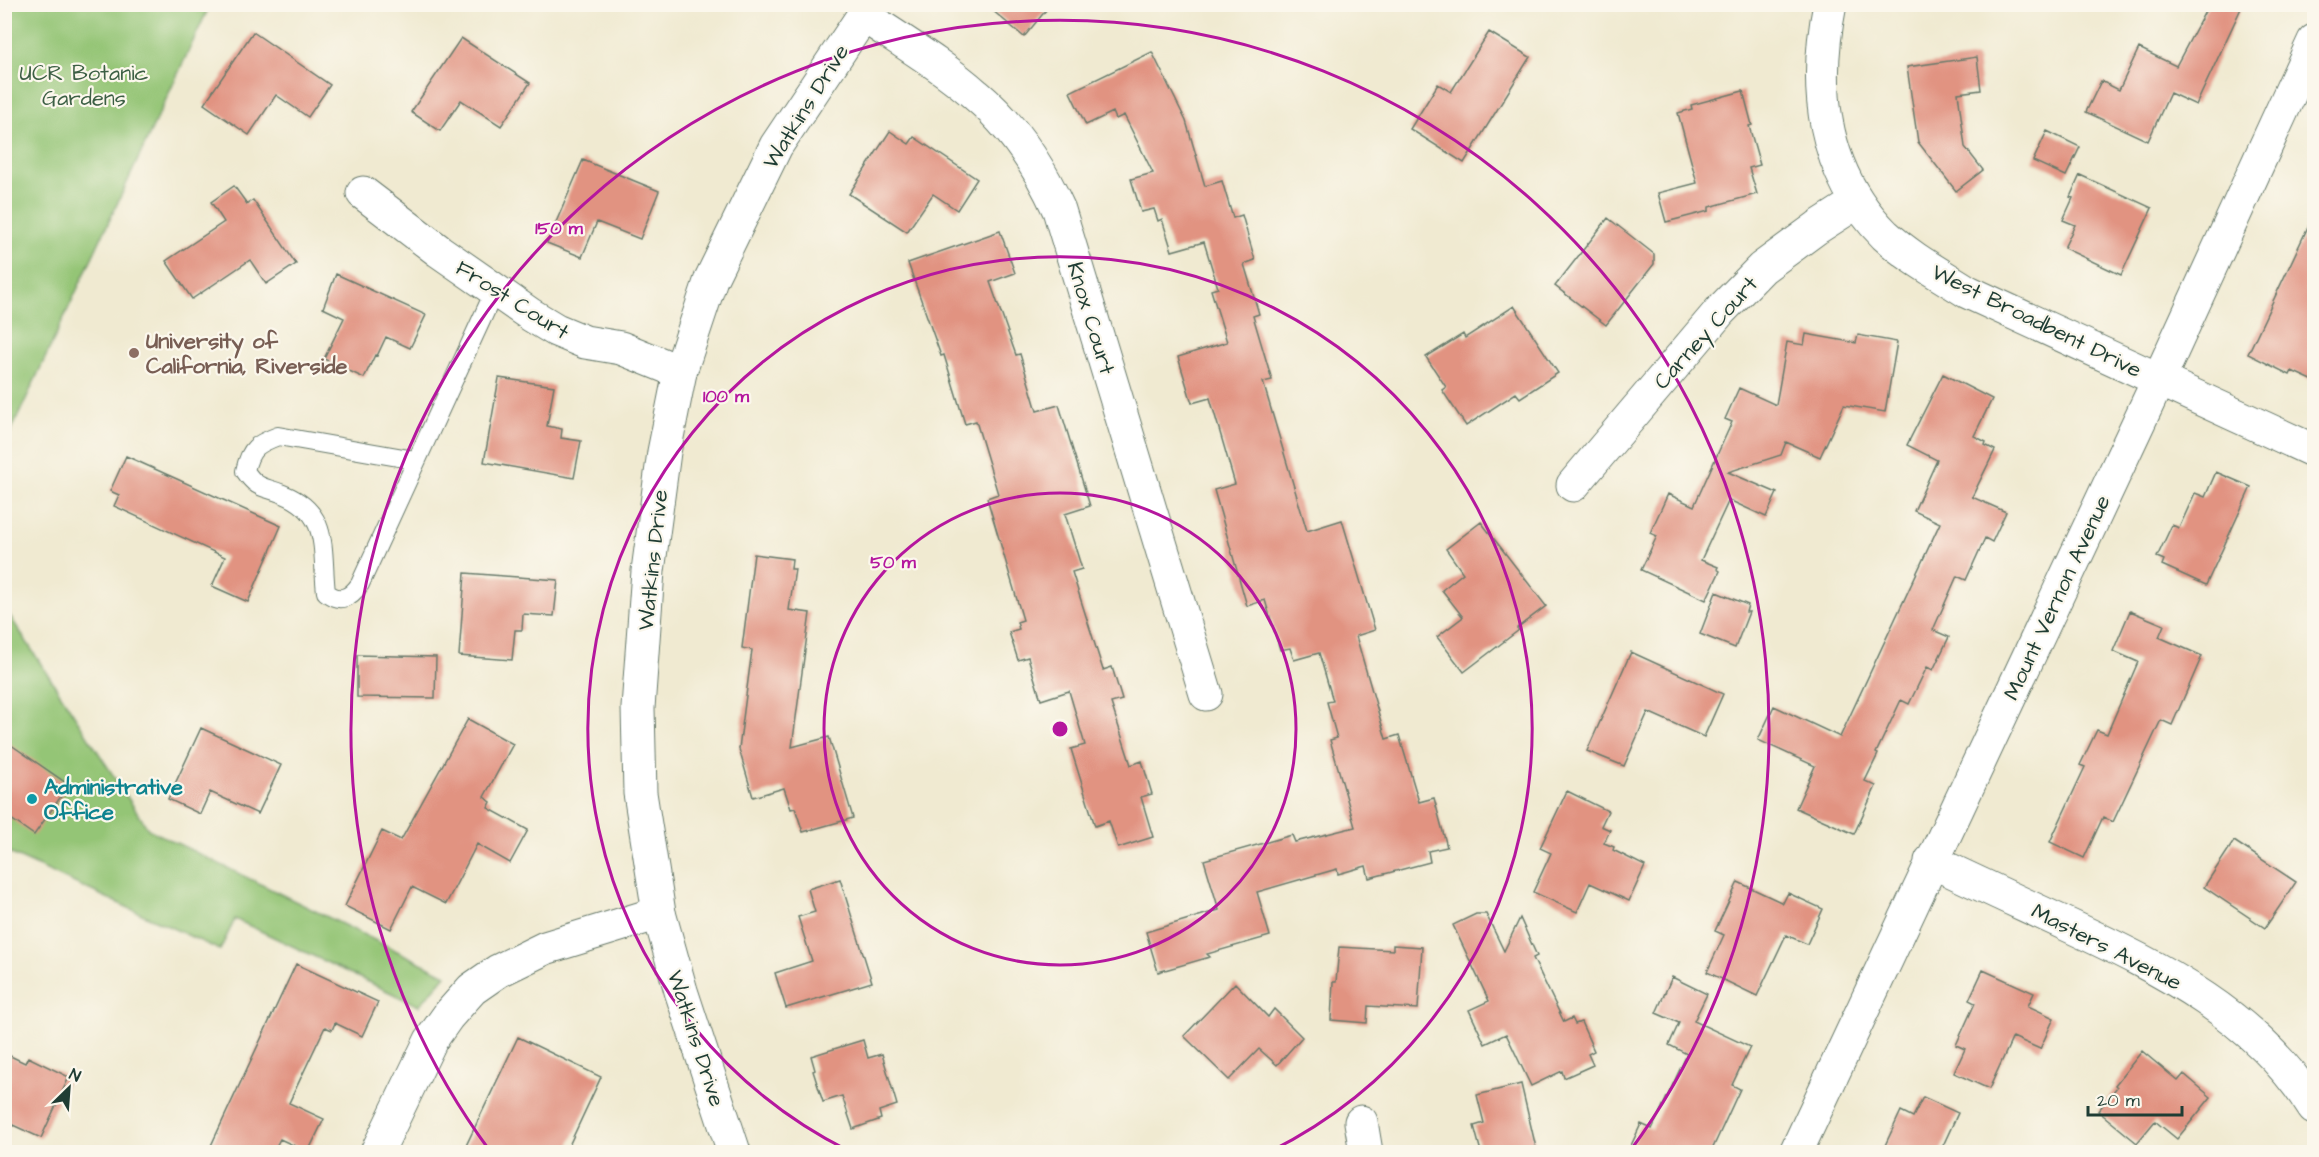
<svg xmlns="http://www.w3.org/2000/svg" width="2319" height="1157" font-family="'Architects Daughter',sans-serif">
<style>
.green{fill:#94c576;stroke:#5a8155;stroke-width:1.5}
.building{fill:#e19381}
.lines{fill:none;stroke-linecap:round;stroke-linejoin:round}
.service-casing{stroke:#687a6b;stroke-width:20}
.minor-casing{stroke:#687a6b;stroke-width:35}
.secondary-casing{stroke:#687a6b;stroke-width:35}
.service{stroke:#fff;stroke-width:18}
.minor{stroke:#fff;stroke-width:33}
.secondary{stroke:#fff;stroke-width:33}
.ring{fill:none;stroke:#b5179e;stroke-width:3}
.education-dot{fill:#8d6e63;stroke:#fbf7ec;stroke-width:2}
.culture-dot{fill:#0f9aa8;stroke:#fbf7ec;stroke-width:2}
.labels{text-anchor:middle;stroke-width:4.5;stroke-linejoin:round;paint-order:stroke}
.park-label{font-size:22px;fill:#3c5f44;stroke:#fbf7ec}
.street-label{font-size:22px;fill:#1f3d34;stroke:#fbf7ec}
.education-label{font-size:22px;font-weight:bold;fill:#785e54;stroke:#fbf7ec;text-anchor:start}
.culture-label{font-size:22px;font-weight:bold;fill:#0d838f;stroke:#fbf7ec;text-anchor:start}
.centre{fill:#b5179e;stroke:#fbf7ec;stroke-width:3}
.ring-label{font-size:18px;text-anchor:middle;font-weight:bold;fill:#b5179e;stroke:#fbf7ec;stroke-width:4.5;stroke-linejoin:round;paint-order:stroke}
</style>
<rect width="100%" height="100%" fill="#fbf7ec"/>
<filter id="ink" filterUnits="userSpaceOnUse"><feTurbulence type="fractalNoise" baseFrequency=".0167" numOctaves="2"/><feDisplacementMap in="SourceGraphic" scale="12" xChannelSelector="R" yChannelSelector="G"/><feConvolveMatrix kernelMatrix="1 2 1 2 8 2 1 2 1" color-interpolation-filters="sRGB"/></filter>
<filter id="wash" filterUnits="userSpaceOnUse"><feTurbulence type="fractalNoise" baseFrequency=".008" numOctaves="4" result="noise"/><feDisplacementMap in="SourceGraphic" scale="24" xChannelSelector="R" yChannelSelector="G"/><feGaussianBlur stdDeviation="1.35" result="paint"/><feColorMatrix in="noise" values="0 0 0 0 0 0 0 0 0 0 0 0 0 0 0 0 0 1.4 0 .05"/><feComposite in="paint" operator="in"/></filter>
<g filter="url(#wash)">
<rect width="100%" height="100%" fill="#f0ead1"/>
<path class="green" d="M5 4 210 5 5 444 4 5Z
M4 607 148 829 446 975 419 1006 235 919 220 950 5 851Z"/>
<g id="blocks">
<path class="building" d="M985 4H1051L1024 37Z
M2209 4H2243L2196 105 2170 93 2148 141 2086 112 2101 81 2119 90 2139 48 2176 66Z
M253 32 330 85 308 117 276 95 249 135 204 104Z
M1489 32 1530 57 1464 163 1410 129 1438 84 1451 92Z
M461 38 530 83 501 126 461 100 440 131 411 112Z
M1152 52 1186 121 1205 186 1222 181 1233 218 1242 215 1255 260 1244 264 1259 314 1253 316 1272 380 1263 382 1307 531 1342 520 1375 630 1356 636 1386 739 1399 735 1419 802 1434 798 1447 847 1428 851 1430 862 1369 878 1366 866 1338 874 1337 869 1257 892 1270 936 1207 954 1210 957 1158 972 1146 932 1219 910 1204 860 1292 835 1295 842 1355 827 1330 740 1337 738 1327 702 1333 701 1319 653 1294 660 1290 648 1280 650 1265 600 1247 606 1214 490 1235 484 1210 398 1192 403 1178 357 1227 342 1211 290 1218 288 1204 242 1172 251 1162 219 1158 221 1154 209 1141 212 1131 179 1153 173 1124 115 1116 119 1113 112 1086 125 1070 92Z
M1977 57 1981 90 1958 93 1965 147 1983 170 1956 191 1918 142 1907 67Z
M1743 91 1752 125 1749 126 1760 165 1749 168 1757 194 1709 207V211L1666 222 1658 193 1697 183 1678 113 1692 109 1691 105Z
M890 131 909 144 914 137 977 179 957 210 933 194 907 232 849 194Z
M2047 131 2080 147 2066 176 2033 161Z
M583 160 659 191 640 239 597 222 582 257 547 243Z
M2080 175 2152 208 2121 275 2064 248 2075 225 2063 220 2073 198 2070 197Z
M234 186 247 204 253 200 296 264 266 284 250 260 192 299 166 261 224 222 211 202Z
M2314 214V381L2292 371 2290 375 2248 354Z
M1608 218 1654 254V264L1606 325 1555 286Z
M1000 231 1015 273 990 282 1016 355 1020 354 1037 411 1059 405 1090 506 1065 514 1082 569 1072 572 1103 670 1112 667 1122 700 1111 703 1131 765 1142 761 1152 794 1141 797 1153 837 1118 848 1109 821 1095 826 1071 749 1085 745 1069 691 1041 700 1028 657 1018 660 1009 632 1019 629 1017 622 1023 620 987 498 998 494 976 421 965 424 944 355 941 356 908 263Z
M336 274 426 315 410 348 386 337 377 356 375 355 364 378 324 359 344 318 323 308Z
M1514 306 1558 373 1520 398 1516 393 1466 426 1442 390 1446 387 1426 357 1463 334 1465 338Z
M1806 334 1856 343 1858 335 1897 342 1885 412 1844 405 1820 457 1786 442 1781 455 1728 472 1777 493 1766 517 1729 500 1701 560 1718 567 1717 569 1720 571 1706 600 1641 570 1657 536 1650 533 1668 494 1694 506 1732 422 1725 419 1739 388 1776 405 1787 342 1804 345Z
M1943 374 1992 399 1974 436 1986 442 1985 445 1995 450 1972 497 2006 512 1992 542 1985 538 1966 580 1957 576 1933 630 1949 637 1933 670 1927 667 1909 704 1901 700 1876 753 1878 754 1865 781 1876 786 1854 834 1796 808 1815 766 1758 740 1774 706 1840 737 1940 523 1914 511 1937 460 1907 445Z
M499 378 554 386 547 426 562 429 561 438 581 441 574 478 484 462Z
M126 456 281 526 248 602 212 586 225 557 114 506 119 495 110 491Z
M2216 472 2251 487 2206 585 2162 565 2164 560 2157 557 2172 525 2179 528 2195 493 2205 497Z
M1481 522 1546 606 1517 628 1519 630 1464 672 1437 637 1463 617 1442 590 1463 573 1446 549Z
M754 554 792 559 791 569H795L789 610 810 613 792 747 829 737 853 818 803 832 795 808 791 809 784 788 753 797 739 749 752 650 742 648Z
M465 573 558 580 554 616 523 614 522 630H515L512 660 459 656Z
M1716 592 1748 605 1746 612H1749L1735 648 1700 634Z
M2130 611 2164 625 2159 637 2202 656 2172 725 2161 720 2113 822 2103 817 2084 858 2050 842 2085 767 2080 765 2097 730 2107 734 2138 662 2113 651Z
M1631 652 1723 694 1704 737 1648 712 1624 766 1587 751Z
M357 655 436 657 435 698 357 697Z
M468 719 513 744 484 797 491 802 488 808 528 830 510 863 477 844 446 904 412 887 391 929 345 906 382 831 401 840Z
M201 728 281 765 258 814 210 792 200 814 168 799Z
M4 740 69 785 34 835 4 814Z
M1567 791 1608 811 1601 826 1610 830 1604 843 1614 847 1613 850 1645 866 1629 901 1590 883 1577 912 1533 892 1551 853 1540 848Z
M2234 841 2296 882 2265 928 2204 887Z
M840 879 872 982 786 1008 775 973 812 961 798 917 815 912 808 889Z
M1738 882 1783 903 1788 893 1823 909 1807 944 1786 935 1757 996 1707 972 1724 935 1715 931Z
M1476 914H1486L1504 951 1520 918 1537 956 1533 958 1564 1022 1572 1018 1575 1024 1581 1022 1594 1051 1588 1054 1593 1065 1564 1078 1562 1071 1531 1086 1506 1034 1485 1044 1469 1010 1489 1001 1453 925Z
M1393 945 1422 947 1418 1009 1368 1006 1367 1023 1331 1020 1333 982H1336L1339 947 1393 950Z
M296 964 378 1002 362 1036 335 1023 332 1030 325 1027 289 1103 324 1119 308 1152 280 1139 273 1152H208Z
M1983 970 2034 993 2028 1006 2054 1018 2040 1049 2013 1037 1989 1089 1954 1073 1965 1049 1956 1045 1975 1003 1969 1000Z
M1672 977 1707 994 1694 1021 1750 1047 1732 1085 1740 1089 1711 1152H1628L1641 1124 1652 1129 1687 1054 1669 1045 1679 1023 1656 1013Z
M1235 983 1268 1017 1274 1009 1302 1037 1277 1065 1259 1049 1229 1080 1184 1036Z
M518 1037 601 1077 566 1152H463Z
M863 1040 868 1058 882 1054 897 1105 879 1111 881 1119 853 1129 842 1096 823 1102 813 1071 815 1070 811 1056Z
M2142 1051 2178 1081 2184 1074 2211 1097 2177 1139 2155 1121 2137 1143 2098 1111 2117 1087 2115 1085Z
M4 1053 25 1063 28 1057 69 1077 41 1138 4 1121Z
M1521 1084 1537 1152H1481L1474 1126 1484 1123 1477 1095Z
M1923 1097 1958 1113 1940 1152H1882L1901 1111 1913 1117Z"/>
</g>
</g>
<g filter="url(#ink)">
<use href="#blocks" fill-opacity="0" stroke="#687a6b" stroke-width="1.5"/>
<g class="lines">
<g class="service-casing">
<path id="service" d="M415 460 278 436C257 444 250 448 245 471 258 490 263 486 283 494 331 513 321 550 326 592 340 604 351 597 360 584L495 290"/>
</g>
<g class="minor-casing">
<path id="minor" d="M1830 4C1813 88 1822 172 1885 235 1910 258 1940 274 1968 292L2314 451
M863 15C901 41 942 65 976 95 1012 125 1040 168 1059 210L1206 694
M363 193 439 251 531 315 556 330 585 342 621 348 680 372
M1573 485 1720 311 1762 268 1818 227 1857 202
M1931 861C1977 883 2023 904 2068 925 2162 969 2257 1016 2314 1108
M1361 1122 1366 1152
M377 1152 431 1040 448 1016 472 989 498 971 545 948 659 913
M1796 1152 2159 379 2314 41"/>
</g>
<g class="secondary-casing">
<path id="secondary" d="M734 1152 681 991 659 913 640 793 638 708 648 571 664 452 680 372 711 279 776 146 871 4"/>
</g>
<use href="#service" class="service"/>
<use href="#minor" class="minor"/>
<use href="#secondary" class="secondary"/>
</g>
</g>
<g class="ring">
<circle cx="1060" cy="729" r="236"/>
<path d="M849 1151A472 472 0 1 1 1271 1151"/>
<path d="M490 1151A709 709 0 1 1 1630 1151"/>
</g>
<circle class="education-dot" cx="134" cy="353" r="6"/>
<circle class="culture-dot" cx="32" cy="799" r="6"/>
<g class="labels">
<g class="park-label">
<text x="84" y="80">UCR Botanic<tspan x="84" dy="25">Gardens</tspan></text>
</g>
<g class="street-label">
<text transform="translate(805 106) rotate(-58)" y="8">Watkins Drive</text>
<text transform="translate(513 299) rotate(32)" y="8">Frost Court</text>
<text transform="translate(1092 318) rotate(73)" y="8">Knox Court</text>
<text transform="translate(2037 320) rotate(26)" y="8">West Broadbent Drive</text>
<text transform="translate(1705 332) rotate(-48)" y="8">Carney Court</text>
<text transform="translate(652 560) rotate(-84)" y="8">Watkins Drive</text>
<text transform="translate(2056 597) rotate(-65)" y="8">Mount Vernon Avenue</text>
<text transform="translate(2107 946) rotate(27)" y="8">Masters Avenue</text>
<text transform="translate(697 1038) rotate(72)" y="8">Watkins Drive</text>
</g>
<g class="education-label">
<text x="146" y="348">University of<tspan x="146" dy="25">California, Riverside</tspan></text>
</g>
<g class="culture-label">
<text x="44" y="794">Administrative<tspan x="44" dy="25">Office</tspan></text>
</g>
</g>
<circle cx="1060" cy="729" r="9" class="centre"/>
<g class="ring-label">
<text x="559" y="234">150 m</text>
<text x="726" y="402">100 m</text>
<text x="893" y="568">50 m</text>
</g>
<rect width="2319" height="1157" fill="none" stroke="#fbf7ec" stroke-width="24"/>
<g transform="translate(69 1088) rotate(25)" stroke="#fbf7ec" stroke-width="4.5" paint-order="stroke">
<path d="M0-4.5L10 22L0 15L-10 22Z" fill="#1f3d34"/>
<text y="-9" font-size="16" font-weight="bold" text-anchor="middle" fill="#1f3d34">N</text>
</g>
<path d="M2088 1106v9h94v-9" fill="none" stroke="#1f3d34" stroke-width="3"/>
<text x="2097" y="1106" font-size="18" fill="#1f3d34" stroke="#fbf7ec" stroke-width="4.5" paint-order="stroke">20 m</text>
</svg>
